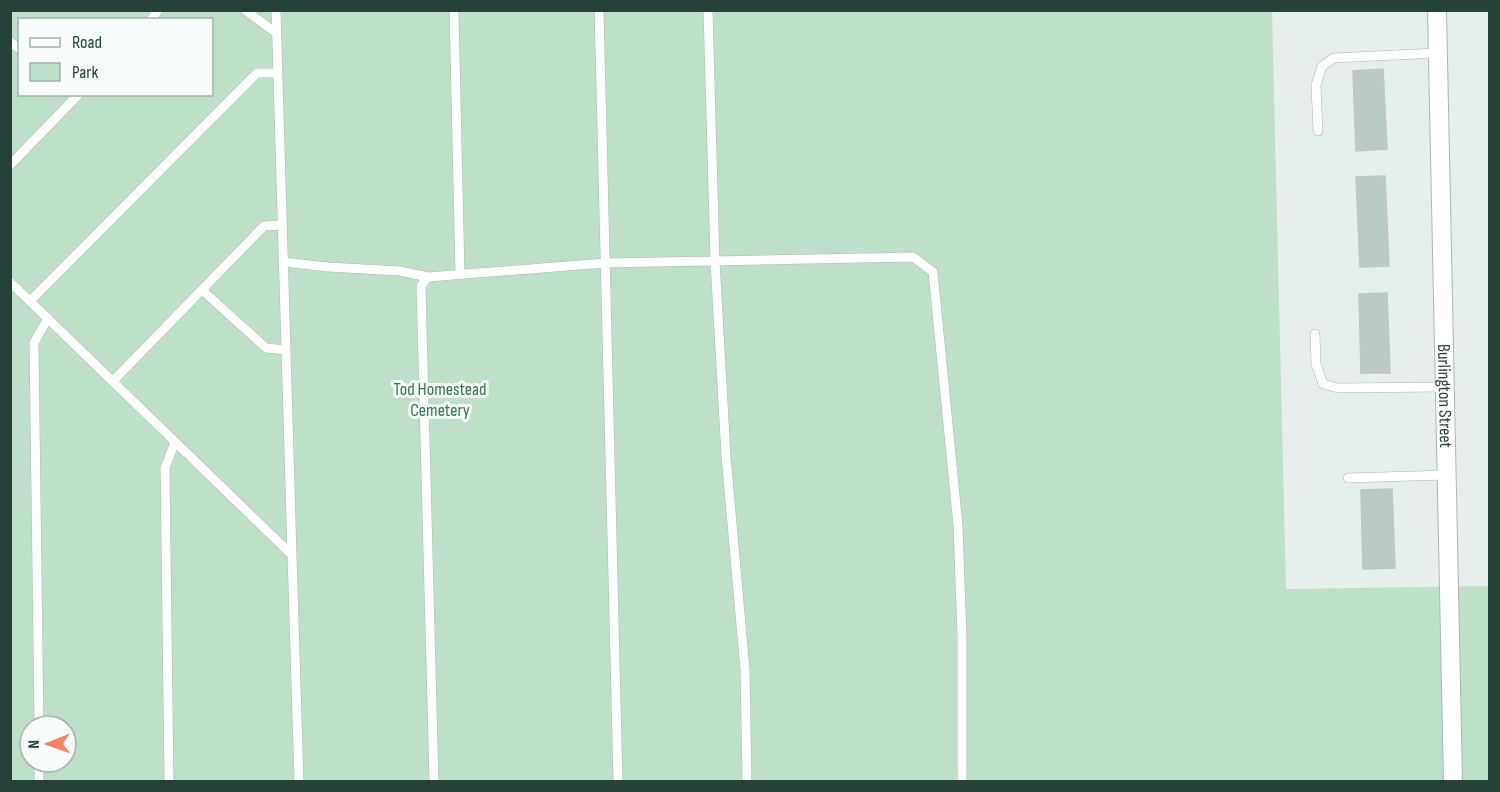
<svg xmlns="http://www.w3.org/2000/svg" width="1500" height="792" font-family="'Sofia Sans Condensed',sans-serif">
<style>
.green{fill:#bfe0c8;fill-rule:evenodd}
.building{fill:#bbcac4;stroke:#b8c9c2;stroke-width:1.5}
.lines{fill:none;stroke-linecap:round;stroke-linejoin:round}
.service-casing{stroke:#a8b8b2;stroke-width:10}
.tertiary-casing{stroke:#a8b8b2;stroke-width:20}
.service{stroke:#fff;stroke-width:9}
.tertiary{stroke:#fff;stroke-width:18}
.labels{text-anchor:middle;stroke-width:6;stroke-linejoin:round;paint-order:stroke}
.park-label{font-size:18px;fill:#2d7a4b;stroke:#f7fbf9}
.street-label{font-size:18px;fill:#24423a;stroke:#f7fbf9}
</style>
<rect width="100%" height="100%" fill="#e6efeb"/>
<path class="green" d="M10 11H1272L1286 589 1489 586V781H11ZM20 20H212V94H20ZM30 726H66V762H30Z"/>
<path class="building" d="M1383 69 1387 149 1356 151 1353 71Z
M1385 176 1389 266 1360 267 1356 177Z
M1387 293 1390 373H1361L1359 294Z
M1392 489 1395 568 1363 569 1361 490Z"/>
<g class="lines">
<g class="service-casing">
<path id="service" d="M245 10 276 33
M276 10 292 555
M454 10 460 274
M599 10 618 782
M708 10 715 261 726 456 745 670 747 782
M151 20 158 10
M10 42 20 49
M1318 131 1316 85 1322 66 1334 58 1437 53
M10 165 79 94
M283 262 328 267 400 271 428 277
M10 282 292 555 299 782
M202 290 266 348 286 350
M30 301 257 73H277
M1315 334 1316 364 1323 384 1338 388 1444 387
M113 381 264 226 282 225
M1348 478 1446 475
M39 726 34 343 48 318
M39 762V782
M169 782 165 468 175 442
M434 782 421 286 428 277 605 263 913 257 933 272 958 526 962 637V782"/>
</g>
<g class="tertiary-casing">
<g id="tertiary">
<path id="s1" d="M1437 10 1453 782"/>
</g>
</g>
<use href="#service" class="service"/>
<use href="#tertiary" class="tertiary"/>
</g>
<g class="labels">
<g class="park-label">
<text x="440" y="395">Tod Homestead<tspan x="440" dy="21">Cemetery</tspan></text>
</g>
<g class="street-label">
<text dy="6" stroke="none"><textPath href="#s1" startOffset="386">Burlington Street</textPath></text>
</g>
</g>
<rect width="1500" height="792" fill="none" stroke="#24423a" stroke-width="24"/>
<rect x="18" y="18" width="195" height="78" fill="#f7fbf9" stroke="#a3b1ad" stroke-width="1.5"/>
<rect x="30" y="38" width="30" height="9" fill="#ffffff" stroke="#a3b1ad" stroke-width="1.5"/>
<text x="72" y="48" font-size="18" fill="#24423a">Road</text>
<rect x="30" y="63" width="30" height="18" fill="#bfe0c8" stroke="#a3b1ad" stroke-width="1.5"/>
<text x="72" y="78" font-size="18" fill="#24423a">Park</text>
<g transform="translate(48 744) rotate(269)"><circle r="28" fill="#f7fbf9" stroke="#a3b1ad" stroke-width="1.5"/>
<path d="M0-4.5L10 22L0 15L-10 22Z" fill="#f4845f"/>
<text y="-9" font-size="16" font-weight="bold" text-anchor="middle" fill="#24423a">N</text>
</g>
</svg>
